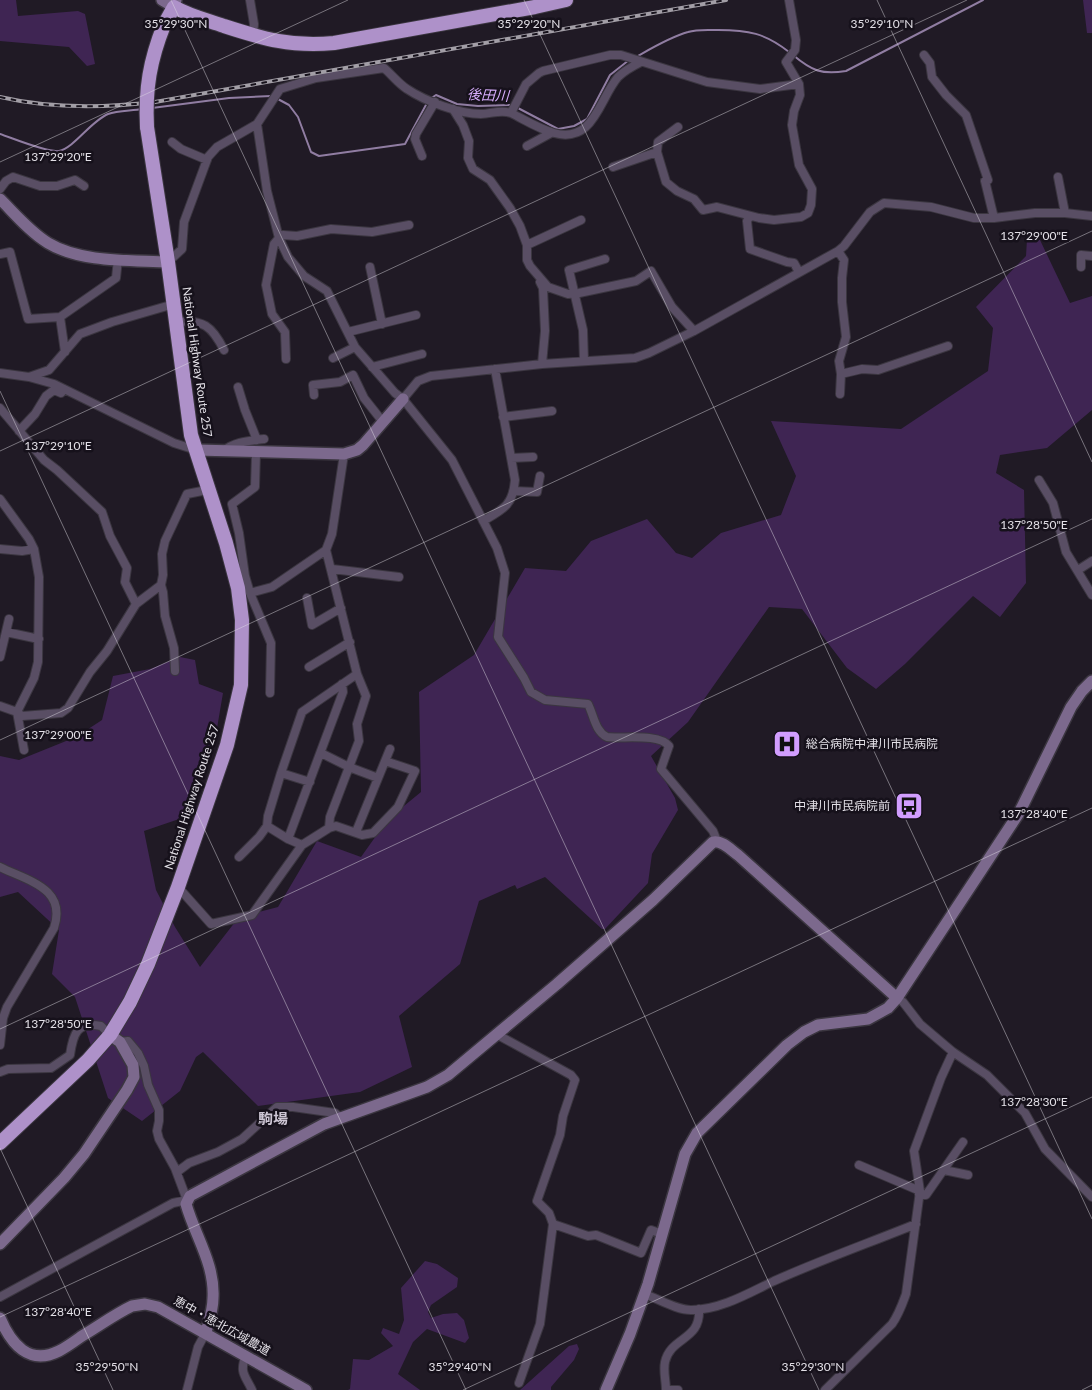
<svg xmlns="http://www.w3.org/2000/svg" width="1092" height="1390" font-family="Lato,'Noto Sans JP',sans-serif">
<style>
.green{fill:#3f2553}
.lines{fill:none;stroke-linecap:round;stroke-linejoin:round}
.stream{stroke:#907da2;stroke-width:2}
.street-casing{stroke:#3b3640;stroke-width:10}
.secondary-casing{stroke:#3b3640;stroke-width:14}
.highway-casing{stroke:#3b3640;stroke-width:16}
.street{stroke:#594e64;stroke-width:8}
.secondary{stroke:#7c698d;stroke-width:11}
.highway{stroke:#ae91c9;stroke-width:14}
.rail-casing{stroke:#a29ea6;stroke-width:4}
.rail{stroke:#16111b;stroke-width:2;stroke-dasharray:5.5;stroke-linecap:butt}
.highway-bridge-casing{stroke:#3b3640;stroke-width:16;stroke-linecap:butt}
.highway-bridge{stroke:#ae91c9;stroke-width:14}
.ticks{fill:none;stroke:#e3e0e7;stroke-width:1;stroke-opacity:0.45}
.labels{text-anchor:middle;stroke-width:5;stroke-linejoin:round;paint-order:stroke}
.street-label{font-size:12px;fill:#e3e0e7;stroke:#16111b}
.poi-label{font-size:12px;fill:#e3e0e7;stroke:#16111b;text-anchor:start}
.water-label{font-size:14px;font-style:italic;fill:#d6adfb;stroke:#16111b}
.quarter-label{font-size:15px;font-weight:bold;fill:#cdc6d4;stroke:#16111b}
.ticks-label{font-size:12px;text-anchor:middle;fill:#e3e0e7;stroke:#16111b;stroke-width:5;stroke-linejoin:round;paint-order:stroke}
</style>
<rect width="100%" height="100%" fill="#201a25"/>
<path class="green" d="M0 0H16L18 16 78 11 85 14 95 64 87 66 69 47 0 41Z
M1083 0H1092V33H1087Z
M1027 239 1040 240 1070 303 1092 296V410L1047 448 1000 455 996 473 1024 490 1026 583 1000 617 973 596 905 664 876 689 847 668 802 609 769 607 688 722 651 756 675 798 678 810 652 854 648 883 605 929H602L545 877 517 889 515 885 479 901 460 964 399 1016 412 1067 360 1092 258 1106 203 1052 196 1057 180 1091 142 1121 108 1098 75 997 52 974 59 930 18 892 0 897V756L19 760 76 737 102 720 113 676 150 669 180 657 195 660 199 684 223 693 215 740 201 766 182 818 144 831 156 890 175 927 200 967 239 917 278 907 317 841 361 857 388 819 421 792 419 692 474 655 525 568 566 571 591 541 647 519 676 553 692 558 721 533 781 515 796 476 771 421 901 429 988 371 993 328 976 307 1026 256Z
M425 1261 437 1264 458 1278 457 1287 431 1305 428 1312 431 1318 443 1314 457 1313 464 1320 469 1338 465 1343 427 1329 413 1342 398 1374 420 1390H348L350 1389 353 1359 369 1360 393 1346 381 1333 383 1328 399 1334 404 1320 401 1288Z
M577 1344 579 1349 574 1360 551 1387V1390H520L569 1346Z"/>
<g class="lines">
<path class="stream" d="M793 55C812 71 822 75 846 71L983 0
M636 57C652 48 670 37 688 32 697 29 708 30 718 30 748 30 765 33 789 52
M276 98 289 105 298 117 311 152 319 156 405 144 427 103
M430 99 436 95 457 104 478 106 511 105
M516 107 558 129 574 126 587 119 610 75 629 60
M152 108 229 98 271 96
M0 134C12 138 48 153 59 151 74 148 91 121 108 114 118 110 132 111 142 109"/>
<g class="street-casing">
<path id="street" d="M250 0 254 24 253 36
M924 55 930 63 932 77 946 95 966 115 988 180 985 181 994 218
M453 109 463 125 469 141 468 158 473 169 490 180 510 208 520 226 527 245V260L530 266 548 287 568 294 579 293 636 281 651 271 672 307 694 331
M511 113C525 120 539 129 554 133 594 144 599 99 618 77 625 70 633 66 641 62
M257 124 267 191 279 238 288 257 304 276 327 291 355 347 395 393 403 399 452 460 497 548 505 573 498 637 524 678 531 692 545 700 588 704C594 716 595 731 607 737 623 739 659 733 669 746L661 769 713 831 717 841
M172 142 181 149 207 160
M527 146 551 133
M657 152 658 142 678 127
M422 156 415 139 416 134 435 102
M613 167 657 152 666 182 677 191 694 199 703 210 717 207 759 218 774 220 801 217 808 213 811 205 812 189 799 165 792 125 794 111 800 95 799 84 786 62 795 50 796 40 789 0
M1058 177 1065 213
M0 189 6 181 13 177 40 186H57L75 180 84 186
M750 216 747 221 750 249 787 262 794 263 799 272
M527 245 581 220
M838 251 844 260 842 278V302L846 337 839 361 841 374 840 394
M0 254 10 252 28 319 60 317 65 352
M168 262 182 249 184 222 208 157 217 147 257 124 280 89 316 78 384 68C392 75 399 84 407 89 425 101 459 114 481 114 492 114 500 109 511 113L526 84 539 73 543 71 610 55H621L707 82 760 89 799 84
M370 267 382 324
M1081 267V255L1092 256
M540 282 543 288 545 331 542 364
M60 317 116 278 118 259
M176 322C203 319 212 326 224 350
M348 332 416 315
M333 358 355 347
M286 359 285 332 272 314 266 285 274 244 279 238 283 235 297 236 331 229 372 232 409 225
M584 361 583 330 569 270 605 259
M372 367 422 354
M0 373 29 377 54 384 174 443 196 450
M841 374 862 369 878 370 948 346
M29 377 49 370 80 334 112 322 174 304
M238 387 245 410 257 440
M314 395 313 385 340 382 353 375 364 398 383 422
M403 399 418 381 431 376 542 364 635 358 649 353 694 331 838 251 844 246 870 212 884 203 931 207 974 218H994L1035 213H1065L1092 216
M0 408 44 460 57 470 102 512 110 536 127 568 125 582 136 604
M503 417 552 411
M19 431 35 414 46 396 54 390 61 393 64 389
M223 451C236 441 249 441 264 439
M256 453 255 487 232 504 239 533 245 576 250 593 271 643 270 693
M511 458 533 457
M1039 480 1053 503 1066 552 1092 595
M514 491 537 492 540 476
M0 499 29 539 34 549 39 577 38 662 34 678 17 712 24 750
M483 521C504 509 513 505 515 480L495 369
M0 549 22 551 34 549
M326 550 357 674 366 696 357 724 359 741 330 817 329 828
M332 569 399 577
M1078 570 1092 561
M161 585 163 592 165 616 174 648 175 671
M250 593 272 587 326 550 332 534 344 454
M307 598 312 625 341 608
M6 632 39 639
M0 657 9 619
M309 667 350 642
M0 706 17 712 22 716 61 713 68 708 90 672 107 651 136 604 161 585 163 575 162 554 165 541 187 494 207 490
M321 753 349 767 378 778
M281 773 310 782
M356 832 390 749
M288 839 343 692 342 684
M302 845 288 839 267 826 268 816 281 773 302 712 357 674
M239 857 259 837 267 826
M0 867C28 881 67 888 54 928L7 1007 3 1018 0 1045
M178 887 211 924 252 915 302 845 329 828 336 826 362 835 373 833 398 807 415 771 385 761
M897 998 903 1002 920 1024 953 1052 987 1075 1025 1113 1045 1149 1092 1197
M496 1034 571 1075 575 1080 563 1116 560 1135 537 1201 549 1213 553 1224 540 1324 519 1383
M0 1072 8 1069 51 1068 70 1055C73 1034 77 1021 101 1026L110 1035
M859 1165 920 1191
M944 1170 968 1175
M177 1172 189 1163 218 1152 242 1139 277 1107H293L335 1113 341 1118
M919 1194 926 1195 963 1142
M553 1224 588 1236 596 1235 641 1253 651 1230 662 1234
M644 1294C659 1299 676 1310 691 1310 720 1310 749 1293 774 1281 821 1260 869 1243 916 1224
M0 1297 173 1203 187 1200 175 1168 159 1139 157 1131 159 1121V1110L148 1085 144 1066 138 1053 128 1041 120 1042
M246 1355C239 1373 245 1375 252 1390
M187 1390 198 1347 206 1332
M678 1390H666C666 1381 663 1371 665 1362 671 1336 701 1341 699 1309
M825 1390 892 1324C899 1314 902 1305 906 1294L920 1191 914 1151 941 1078 953 1052"/>
</g>
<g class="secondary-casing">
<path id="secondary" d="M162 0 174 7 176 0
M0 199C15 214 30 232 48 243 81 263 131 260 168 262
M196 450 344 454 357 450 363 445 403 399
M0 1244 64 1178 84 1154 127 1090 134 1077 133 1065 120 1042 110 1035
M0 1318C11 1344 29 1366 59 1351 67 1347 75 1341 82 1336 99 1326 115 1314 132 1306L145 1304 158 1307 306 1390
M206 1332C209 1321 213 1310 213 1298 215 1264 195 1236 186 1204L190 1196 324 1124 427 1087 448 1075 557 984 653 900 713 842C722 840 731 850 738 855L897 998
M606 1390 630 1334 648 1284 685 1154 697 1133 787 1045 804 1032 818 1025 868 1019 888 1008 897 998 1019 813 1071 707 1082 691 1092 681"/>
</g>
<g class="highway-casing">
<path id="highway" d="M164 25 174 7C190 16 207 20 224 26 264 39 291 47 334 43L535 7 566 0
M0 1143 88 1060 110 1035 130 1002 148 964 178 887 227 745 241 685 242 620 238 588 226 543 191 435 168 262 147 127"/>
</g>
<use href="#street" class="street"/>
<use href="#secondary" class="secondary"/>
<use href="#highway" class="highway"/>
<g class="rail-casing">
<path id="rail" d="M0 97C51 109 103 108 155 102L726 0"/>
</g>
<use href="#rail" class="rail"/>
<g class="highway-bridge-casing">
<path id="highway-bridge" d="M147 127C145 89 150 60 164 25"/>
</g>
<use href="#highway-bridge" class="highway-bridge"/>
</g>
<path class="ticks" d="M171 0 819 1390M524 0 1092 1219M877 0 1092 462M0 162 348 0M0 391 466 1390M0 451 967 0M0 740 1092 231M0 1029 1092 519M0 1148 113 1390M0 1317 1092 808M463 1390 1092 1097M1082 1390 1092 1385"/>
<defs>
<g id="hospital-square" transform="scale(1.4375)"><rect x="-9" y="-9" width="18" height="18" rx="4" fill="#d19dfe" stroke="#16111b"/><path d="M-5-5h3v3.5h4V-5h3V5h-3V1.5h-4V5h-3Z" fill="#111"/></g>
<g id="bus-square" transform="scale(1.4375)"><rect x="-9" y="-9" width="18" height="18" rx="4" fill="#d19dfe" stroke="#16111b"/><path d="M-5-6H5V4H4V6H2V4H-2V6H-4V4H-5ZM-3.5-4V0h7V-4ZM-3.5 1.2v1.5H-2V1.2ZM2 1.2v1.5H3.5V1.2Z" fill="#111"/></g>
</defs>
<g fill-rule="evenodd">
<use href="#hospital-square" x="787" y="744"/>
<use href="#bus-square" x="909" y="806"/>
</g>
<g class="labels">
<g class="street-label">
<text transform="translate(197 362) rotate(82)" y="4">National Highway Route 257</text>
<text transform="translate(192 797) rotate(-72)" y="4">National Highway Route 257</text>
<text transform="translate(222 1326) rotate(29)" y="4">恵中・恵北広域農道</text>
</g>
<g class="poi-label">
<text x="806" y="748">総合病院中津川市民病院</text>
<text x="890" y="810" text-anchor="end">中津川市民病院前</text>
</g>
<g class="water-label">
<text transform="translate(488 95) rotate(3)" y="5">後田川</text>
</g>
<g class="quarter-label">
<text x="273" y="1124">駒場</text>
</g>
</g>
<g class="ticks-label">
<text x="882" y="28">35°29'10"N</text>
<text x="176" y="28">35°29'30"N</text>
<text x="529" y="28">35°29'20"N</text>
<text x="58" y="161">137°29'20"E</text>
<text x="1034" y="240">137°29'00"E</text>
<text x="58" y="450">137°29'10"E</text>
<text x="1034" y="529">137°28'50"E</text>
<text x="58" y="739">137°29'00"E</text>
<text x="1034" y="818">137°28'40"E</text>
<text x="58" y="1028">137°28'50"E</text>
<text x="1034" y="1106">137°28'30"E</text>
<text x="58" y="1316">137°28'40"E</text>
<text x="107" y="1371">35°29'50"N</text>
<text x="460" y="1371">35°29'40"N</text>
<text x="813" y="1371">35°29'30"N</text>
</g>
</svg>
